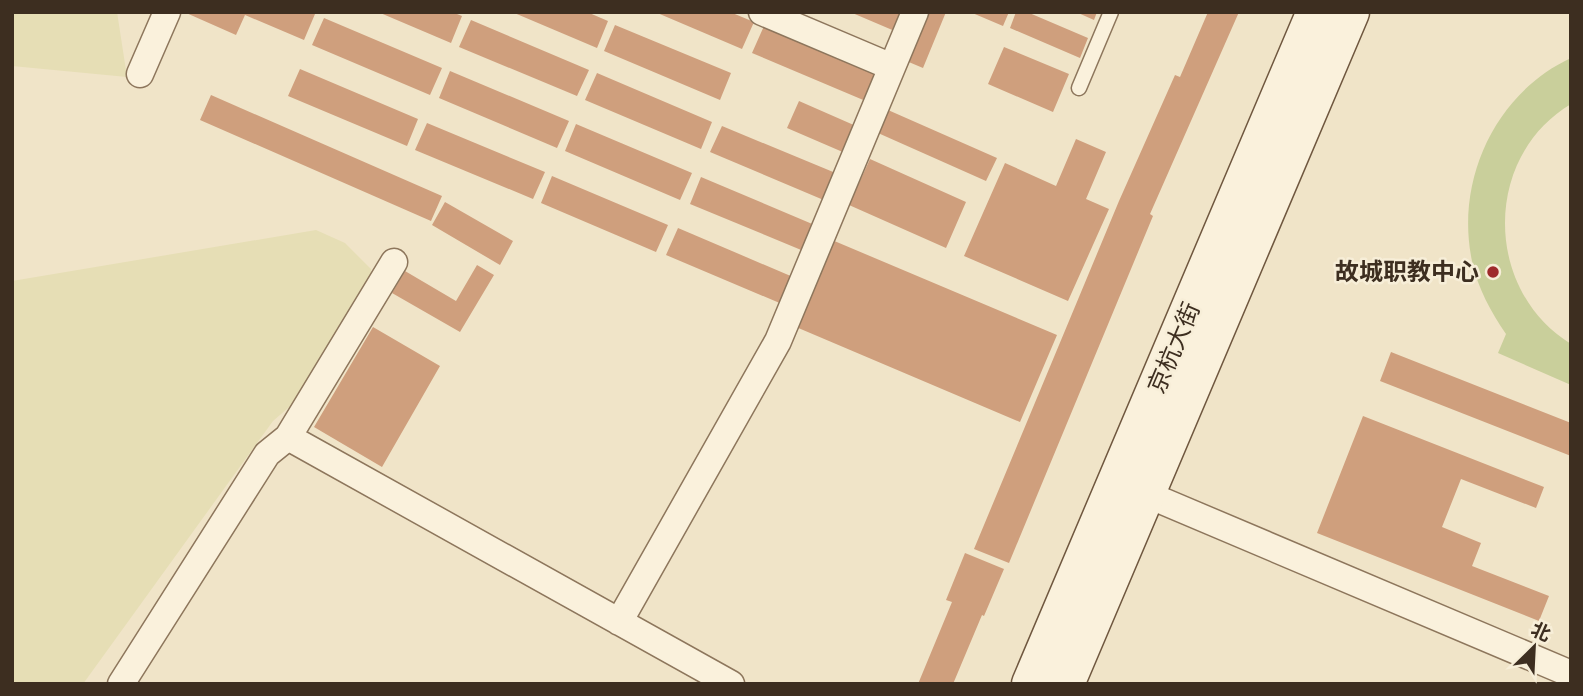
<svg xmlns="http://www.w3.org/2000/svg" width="1583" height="696" font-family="'Zilla Slab','Noto Sans SC',serif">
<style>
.farmland{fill:#e6deb5}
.green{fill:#c9cf9b}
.building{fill:#cf9f7d}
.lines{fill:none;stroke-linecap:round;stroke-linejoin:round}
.service-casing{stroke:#8d765c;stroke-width:17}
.minor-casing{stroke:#8d765c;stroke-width:29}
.secondary-casing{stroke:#6f573f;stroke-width:41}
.service{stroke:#faf1dc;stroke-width:14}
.minor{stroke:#faf1dc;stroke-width:26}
.secondary{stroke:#faf1dc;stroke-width:38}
.poi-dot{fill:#9e2a2b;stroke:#f7eed8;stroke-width:2.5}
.labels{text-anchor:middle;stroke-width:5;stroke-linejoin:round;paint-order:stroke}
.poi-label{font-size:24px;font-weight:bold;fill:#3d2e20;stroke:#f7eed8;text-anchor:end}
.street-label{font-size:24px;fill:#3d2e20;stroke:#f7eed8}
</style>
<rect width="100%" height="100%" fill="#f0e4c8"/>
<path class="farmland" d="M12 12H117L127 77 12 66Z
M316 230 345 243 371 269 370 288 302 396 273 421 83 684H12V281Z"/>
<path class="green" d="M1571 58V104C1482 157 1484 291 1571 344V385L1498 353 1506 334C1491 312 1478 289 1472 261 1455 181 1495 93 1571 58Z"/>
<path class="building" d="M184 12H312L315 14 304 40 245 15 236 35Z
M378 12H452L462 16 451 43Z
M512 12H587L608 21 597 48Z
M655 12H730L754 22 742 49Z
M850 12H906L897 32Z
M924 12H946L923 68 904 60Z
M970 12H1009L1003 26Z
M1016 12H1027L1088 38 1080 58 1010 28Z
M1076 12H1097L1094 20Z
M1208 12H1239L1150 214 1153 216 1009 563 974 549 1119 201 1175 75 1180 77Z
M324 18 442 68 430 95 312 45Z
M471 20 589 70 577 96 459 47Z
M615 25 731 73 720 100 604 51Z
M764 26 879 75 868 102 752 53Z
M1004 47 1069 74 1053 112 988 84Z
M300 69 418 119 407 146 288 96Z
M450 71 569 121 557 148 439 98Z
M597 73 712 122 701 149 585 100Z
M211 95 442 196 431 221 200 120Z
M799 101 856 126 845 153 787 128Z
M888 110 997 158 986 181 878 133Z
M427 123 545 172 533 199 415 150Z
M576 124 692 173 680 200 565 151Z
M722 126 838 174 826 201 710 152Z
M1076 139 1106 152 1086 199 1109 209 1068 301 964 256 1005 163 1056 186Z
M870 159 966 202 946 248 849 205Z
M552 176 668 225 656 252 541 203Z
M701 177 817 226 806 252 690 204Z
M445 202 513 241 500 265 432 225Z
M678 228 793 277 782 304 666 255Z
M832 240 1057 335 1020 422 796 327Z
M477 265 494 275 460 332 392 293 405 271 456 301Z
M373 327 440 366 382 467 314 427Z
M1391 352 1571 423V456L1380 381Z
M1363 416 1544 487 1536 508 1461 479 1442 527 1481 543 1472 566 1549 596 1539 621 1317 533Z
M965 553 1004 569 984 616 982 615 953 684H918L952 602 946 600Z"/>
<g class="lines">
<g class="service-casing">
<path id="service" d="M1079 88 1111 12"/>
</g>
<g class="minor-casing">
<path id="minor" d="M762 12 892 67
M140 74 167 12
M288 437 731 684
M1146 494 1571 674
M619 622 778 341 915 12
M121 684 267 454 288 437 394 262"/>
</g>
<g class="secondary-casing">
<path id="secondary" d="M1031 684 1316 12
M1065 684 1350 12"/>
</g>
<use href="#service" class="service"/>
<use href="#minor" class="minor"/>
<use href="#secondary" class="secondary"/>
</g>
<circle class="poi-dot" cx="1493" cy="272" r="7"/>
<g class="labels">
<g class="poi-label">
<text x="1479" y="280">故城职教中心</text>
</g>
<g class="street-label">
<text transform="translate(1174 348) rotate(-67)" y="8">京杭大街</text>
</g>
</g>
<rect width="1583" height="696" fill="none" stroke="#3d2e20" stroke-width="28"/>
<g transform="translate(1534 647) rotate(24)" stroke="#f7eed8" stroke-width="5" paint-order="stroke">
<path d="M0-5L12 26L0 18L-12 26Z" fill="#3d2e20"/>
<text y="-10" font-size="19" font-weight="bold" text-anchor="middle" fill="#3d2e20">北</text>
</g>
</svg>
